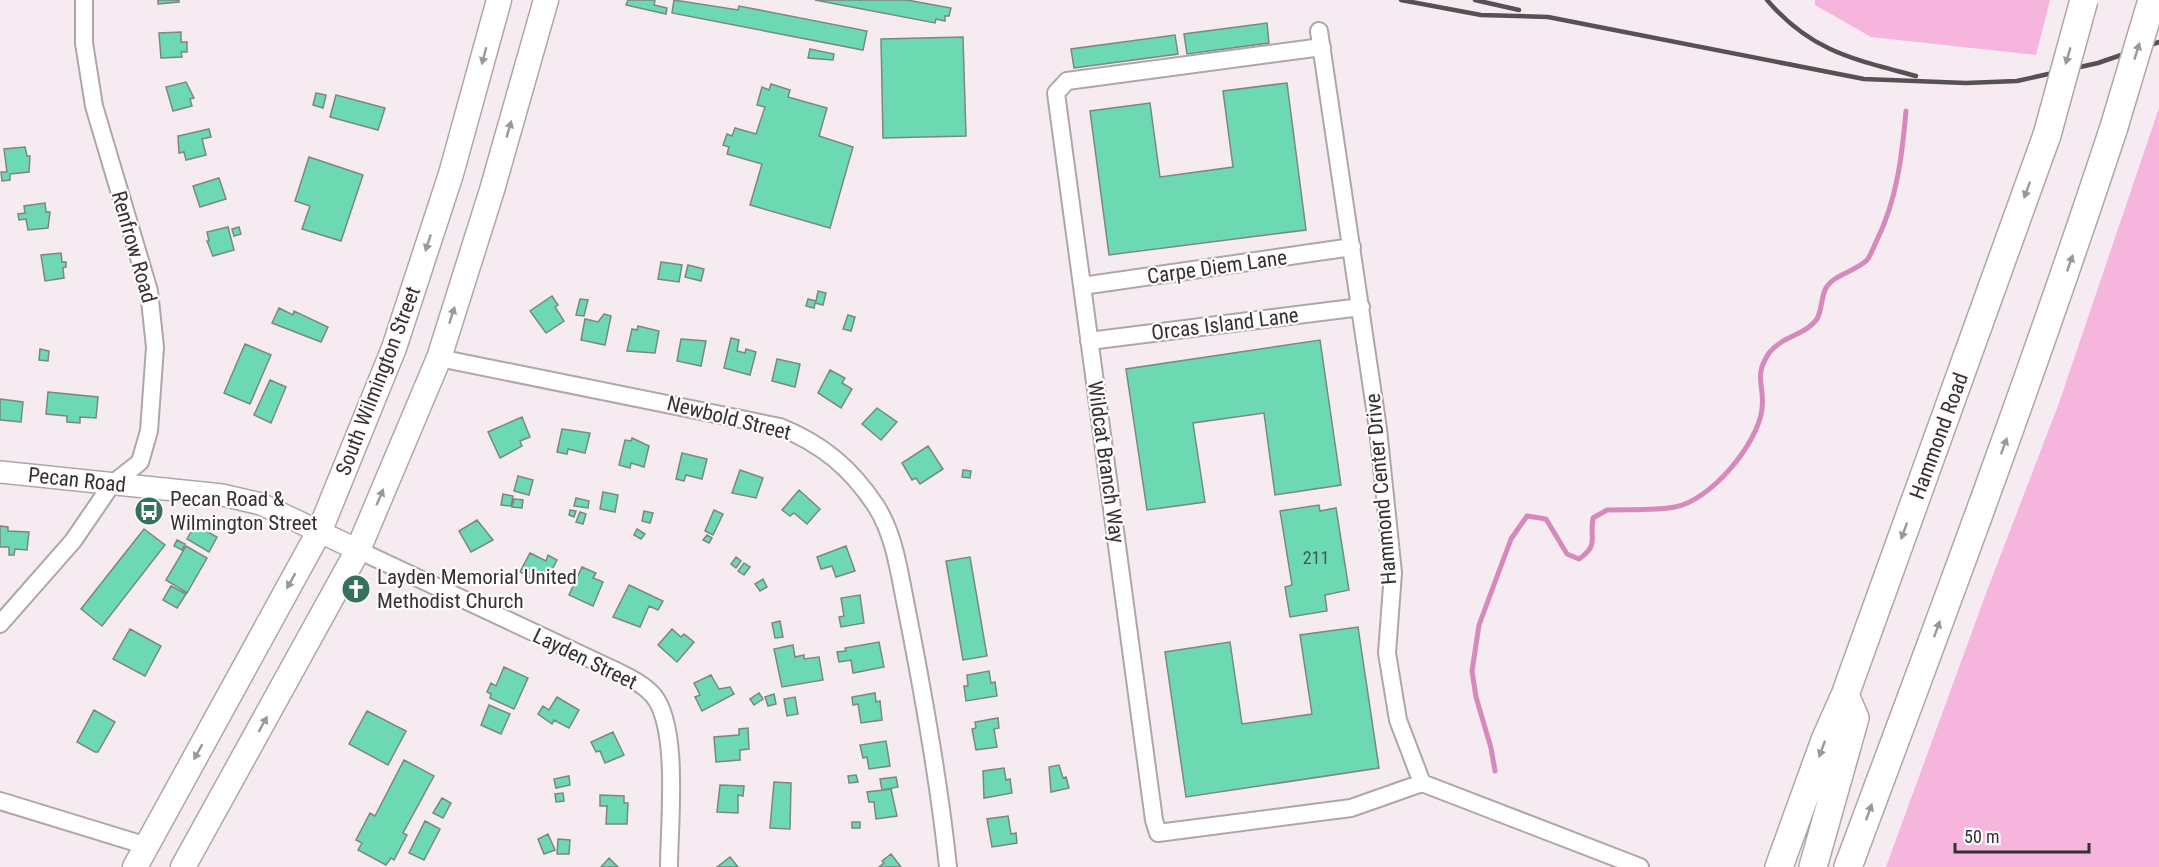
<svg xmlns="http://www.w3.org/2000/svg" width="2159" height="867" font-family="'Roboto Condensed',sans-serif">
<style>
.green{fill:#f5b5dd}
.lines{fill:none;stroke-linecap:round;stroke-linejoin:round}
.stream{stroke:#d889bc;stroke-width:5}
.building{fill:#6cd9b3;stroke:#7c8682;stroke-width:1.5}
.minor-casing{stroke:#afa6ab;stroke-width:20}
.tertiary-casing{stroke:#afa6ab;stroke-width:24}
.secondary-casing{stroke:#afa6ab;stroke-width:27}
.primary-casing{stroke:#afa6ab;stroke-width:30}
.minor{stroke:#fff;stroke-width:16}
.tertiary{stroke:#fff;stroke-width:21}
.secondary{stroke:#fff;stroke-width:24}
.primary{stroke:#fff;stroke-width:27}
.rail{stroke:#555154;stroke-width:4.5}
.primary-bridge-casing{stroke:#afa6ab;stroke-width:30;stroke-linecap:butt}
.primary-bridge{stroke:#fff;stroke-width:27}
.oneway{fill:#9a9899}
.labels{text-anchor:middle;stroke-width:4.5;stroke-linejoin:round;paint-order:stroke}
.number-label{font-size:18px;fill:#425b53}
.street-label{font-size:21px;fill:#343133;stroke:#fffbfd}
.poi-label{font-size:21px;fill:#343133;stroke:#fffbfd;text-anchor:start}
</style>
<rect width="100%" height="100%" fill="#f5ebf1"/>
<path class="green" d="M1815 0H2050L2036 55 1871 37 1815 5Z
M2159 108V867H1886L1988 588 2059 403Z"/>
<g class="lines">
<path class="stream" d="M1495 771 1491 748 1476 697 1472 671 1479 625 1511 539 1527 516 1546 519 1567 554 1579 559C1600 544 1589 539 1593 518L1607 510C1629 509 1653 511 1675 507 1710 501 1758 444 1762 409 1765 385 1753 377 1769 353 1782 336 1806 335 1817 319 1822 310 1821 297 1826 288 1833 275 1856 271 1867 260 1871 255 1874 246 1877 240 1897 199 1902 156 1906 111"/>
</g>
<path class="building" d="M158 0H179V2L158 4Z
M628 0H655L654 5 667 8 666 14 626 5Z
M674 0 738 10 739 6 867 31 863 50 672 13Z
M815 0H907L951 8 949 16H945V21L936 19 935 23Z
M1267 23 1269 43 1187 54 1184 34Z
M181 32V42H187V52H181L182 57 161 58 159 33Z
M1175 35 1178 54 1074 68 1071 49Z
M963 37 966 136 883 138 881 39Z
M810 49 834 54 833 60 808 58Z
M186 82 194 98 190 99 192 106 173 111 166 87Z
M1287 83 1306 230 1109 255 1090 111 1150 103 1160 177 1233 167 1223 91Z
M771 84 790 90 788 97 827 108 819 136 853 147 830 228 750 205 762 164 727 154 729 147 723 145 727 134 732 136 735 128 756 134 765 107 757 105 762 87 769 90Z
M316 93 326 95 323 108 313 105Z
M336 95 385 108 378 130 330 117Z
M209 129 211 137 202 139 206 155 186 160 184 152 179 153 178 136Z
M25 147 27 156H30L29 172 10 174V180L2 181 1 172H7L4 149Z
M309 157 363 175 341 241 302 229 310 206 295 201Z
M219 178 226 199 200 207 193 186Z
M45 203 46 212H50L48 228 28 230 26 219 19 220 18 214 25 213 24 206Z
M228 227 234 250 213 256 207 241H209L207 232Z
M239 227 241 234 234 236 232 229Z
M61 253 62 262H66V267L63 268 64 278 45 281 41 255Z
M661 262 682 265 679 282 658 279Z
M688 265 704 269 701 281 685 277Z
M818 291 826 293 823 305 815 303 814 308 806 306 808 299 816 301Z
M552 296 558 305 555 307 564 321 546 333 530 311Z
M580 299 588 300 584 316 576 315Z
M279 308 293 315 294 311 328 327 321 342 272 323Z
M604 314 611 316 605 345 581 340 585 319 598 322Z
M848 315 855 317 851 331 843 329Z
M638 326 659 331 655 353 627 351 632 329 637 330Z
M731 338 739 340 737 351 745 353 746 349 756 352 750 375 724 368Z
M681 339 706 341 701 366 677 361Z
M1320 340 1341 485 1275 495 1264 413 1193 423 1205 502 1147 510 1126 369Z
M245 344 271 355 250 404 224 393Z
M40 349 49 351 48 361 39 360Z
M777 359 800 364 795 387 772 381Z
M830 370 845 378 842 383 852 389 841 408 818 393Z
M270 380 286 387 271 423 254 415Z
M48 392 98 397 96 418 80 417V423L67 422V416L46 414Z
M0 399 23 402 21 422 0 420Z
M877 408 897 422 881 440 862 424Z
M522 417 530 437 520 441 522 446 500 458 488 432Z
M562 429 590 433 585 453 568 449 567 454 557 452Z
M632 438 649 446 644 467 631 463 630 468 619 465 625 440 631 441Z
M928 446 943 469 920 484 916 478 912 480 902 463Z
M682 453 707 459 702 479 686 475 684 481 676 479Z
M740 470 763 478 756 498 732 493Z
M963 470 971 471 970 478 962 477Z
M518 476 533 480 529 495 514 491Z
M799 490 820 509 807 524 794 513 790 516 782 510Z
M603 492 618 495 615 512 600 509Z
M503 494 513 496 511 506 501 505Z
M576 498 589 501 588 508 574 506Z
M514 499 523 500 522 508 512 507Z
M1319 505 1320 511 1336 508 1349 590 1325 595 1327 611 1290 617 1285 587 1292 585 1280 511Z
M570 510 576 511 574 517 569 515Z
M714 510 723 514 713 535 705 531Z
M644 511 653 513 650 523 642 521Z
M580 512 586 514 583 524 576 522Z
M477 520 493 540 471 552 459 531Z
M195 525 217 537 209 552 187 539Z
M0 526 8 527V531L29 532 27 550 15 549 14 555H9V547H0Z
M144 529 165 545 102 626 81 609Z
M637 529 645 534 641 539 634 535Z
M707 535 712 538 709 543 703 540Z
M177 540 185 544 182 550 174 546Z
M186 546 207 558 187 593 166 580Z
M846 546 855 571 836 577 832 566 821 569 817 557Z
M530 553 546 561 548 555 557 560 546 581 539 578 537 581 520 572Z
M736 557 741 561 736 568 731 564Z
M970 557 987 656 963 660 946 561Z
M744 563 750 567 744 575 738 571Z
M582 567 596 573 593 578 603 582 593 606 569 595Z
M763 579 767 587 760 591 755 584Z
M629 585 663 601 658 610 649 606 640 627 613 617Z
M171 586 186 594 177 608 163 600Z
M860 595 864 623 841 627 839 617 844 616 841 598Z
M780 621 783 637 775 638 772 623Z
M1358 627 1379 768 1186 797 1165 652 1230 642 1242 724 1312 714 1300 635Z
M130 629 161 646 145 676 113 659Z
M672 629 681 637 684 634 694 642 677 662 658 645Z
M879 642 884 667 853 673 851 660 839 662 837 652 846 651 845 648Z
M793 645 795 657 804 655V659L819 657 823 680 782 687 774 649Z
M504 667 528 678 514 709 490 698 491 694 487 692 491 683 496 686Z
M989 671 991 683 995 682 997 696 966 701 964 686H968L967 675Z
M711 675 719 689 730 687 734 694 702 711 695 697 700 695 694 683Z
M759 693 763 699 754 705 750 699Z
M875 693 876 702 880 701 882 720 861 723 858 704 853 705 852 697Z
M774 694 776 704 768 706 765 697Z
M557 697 579 710 569 728 554 720 552 724 538 714 543 706 549 710Z
M795 697 798 714 787 716 784 699Z
M489 705 510 714 501 734 481 725Z
M94 710 115 722 98 752H95L77 742Z
M367 711 406 731 388 765 349 744Z
M998 718 999 728 994 729 997 747 976 750 972 729 976 728 975 722Z
M748 728 749 749 740 750V760L716 762 714 737 739 735V729Z
M613 732 624 755 605 763 600 751 596 752 591 742Z
M886 741 890 766 869 769 867 757 863 758 860 745Z
M404 760 434 776 403 833 407 835 394 860 391 858 386 865 358 850 362 843 356 840 370 813 375 816Z
M1059 765 1063 778 1066 777 1069 788 1051 792 1049 767Z
M1004 768 1006 780 1010 779 1012 793 984 798 983 771Z
M856 775 858 782 849 783 848 776Z
M569 776 570 785 556 788 554 779Z
M896 777 898 787 882 790 880 779Z
M774 782 791 783 790 829 770 828Z
M720 785 744 786 743 796 738 795V813L717 812Z
M891 789 897 816 876 819 874 802H869L867 792Z
M563 793 564 801 556 802 555 794Z
M600 795 624 796V803H628L627 824H606L607 806H600Z
M442 798 451 803 443 818 433 813Z
M1008 816 1011 834 1016 833 1017 843 992 847 987 819Z
M425 821 440 829 424 860 409 853Z
M852 822H860V828H852Z
M548 834 555 850 544 854 538 839Z
M558 839 570 840 569 854H557Z
M891 854 901 867H879L884 863 882 861Z
M730 857 738 867H717Z
M609 858 618 867H601Z"/>
<g class="lines">
<g class="minor-casing">
<path id="minor" d="M1319 31 1378 429 1393 573 1387 653 1398 720 1422 783 1640 867
M1322 47 1067 81 1056 93 1154 820 1158 833 1351 808 1422 783
M1082 286 1352 247
M1089 341 1361 307
M439 358 780 427C822 444 851 468 876 506 895 536 899 572 906 606 923 692 939 780 948 867
M358 550 614 670C628 677 642 683 653 695 680 727 669 825 669 867
M0 624 73 541 112 484 140 462 149 431 155 347 149 291 94 106 84 43V0
M0 801 147 846"/>
</g>
<g class="tertiary-casing">
<path id="tertiary" d="M0 472 222 495 261 504 358 550"/>
</g>
<g class="secondary-casing">
<path id="secondary" d="M135 867 320 530 394 348 451 174 499 0
M183 867 358 550 439 358 492 190 546 0"/>
</g>
<g class="primary-casing">
<path id="primary" d="M1779 867 1825 740 1845 695 2047 135
M1813 867 1855 718 1845 695
M1848 867C1940 621 2032 376 2114 127"/>
</g>
<use href="#minor" class="minor"/>
<use href="#tertiary" class="tertiary"/>
<use href="#secondary" class="secondary"/>
<use href="#primary" class="primary"/>
<path class="rail" d="M1401 0 1481 15 1548 17 1864 79 1966 83 2017 81 2098 63 2159 42
M1475 0 1519 10
M1767 0C1812 52 1853 59 1916 76"/>
<g class="primary-bridge-casing">
<path id="primary-bridge" d="M2114 127 2152 0
M2047 135 2084 0"/>
</g>
<use href="#primary-bridge" class="primary-bridge"/>
</g>
<defs><path id="oneway-solid" d="M-6-.8H1V-3.2L6.5 0L1 3.2V.8H-6Z" transform="scale(1.5)"/></defs>
<g class="oneway">
<use href="#oneway-solid" transform="translate(2137 51) rotate(-73)"/>
<use href="#oneway-solid" transform="translate(484 56) rotate(105)"/>
<use href="#oneway-solid" transform="translate(2068 56) rotate(106)"/>
<use href="#oneway-solid" transform="translate(509 129) rotate(-74)"/>
<use href="#oneway-solid" transform="translate(2027 190) rotate(110)"/>
<use href="#oneway-solid" transform="translate(428 243) rotate(108)"/>
<use href="#oneway-solid" transform="translate(2070 263) rotate(-71)"/>
<use href="#oneway-solid" transform="translate(452 315) rotate(-72)"/>
<use href="#oneway-solid" transform="translate(2004 446) rotate(-70)"/>
<use href="#oneway-solid" transform="translate(380 497) rotate(-67)"/>
<use href="#oneway-solid" transform="translate(1904 531) rotate(110)"/>
<use href="#oneway-solid" transform="translate(291 581) rotate(119)"/>
<use href="#oneway-solid" transform="translate(1937 629) rotate(-70)"/>
<use href="#oneway-solid" transform="translate(263 724) rotate(-61)"/>
<use href="#oneway-solid" transform="translate(1822 749) rotate(110)"/>
<use href="#oneway-solid" transform="translate(198 752) rotate(119)"/>
<use href="#oneway-solid" transform="translate(1869 812) rotate(-70)"/>
</g>
<defs>
<g id="bus-disc" transform="scale(1.5)"><circle r="9.5" fill="#35715c" stroke="#fffbfd"/><path d="M-5-6H5V4H4V6H2V4H-2V6H-4V4H-5ZM-3.5-4V0h7V-4ZM-3.5 1.2v1.5H-2V1.2ZM2 1.2v1.5H3.5V1.2Z" fill="#fff"/></g>
<g id="church-disc" transform="scale(1.5)"><circle r="9.5" fill="#35715c" stroke="#fffbfd"/><path d="M-1.2-6h2.4v3.5h3.3v2.4h-3.3V6h-2.4V-.1h-3.3v-2.4h3.3Z" fill="#fff"/></g>
</defs>
<g fill-rule="evenodd">
<use href="#bus-disc" x="149" y="511"/>
<use href="#church-disc" x="356" y="589"/>
</g>
<g class="labels">
<g class="number-label">
<text x="1316" y="564">211</text>
</g>
<g class="street-label">
<text transform="translate(134 247) rotate(74)" y="7">Renfrow Road</text>
<text transform="translate(1217 267) rotate(-8)" y="7">Carpe Diem Lane</text>
<text transform="translate(1225 324) rotate(-7)" y="7">Orcas Island Lane</text>
<text transform="translate(378 381) rotate(-69)" y="7">South Wilmington Street</text>
<text transform="translate(729 418) rotate(14)" y="7">Newbold Street</text>
<text transform="translate(1939 436) rotate(-70)" y="7">Hammond Road</text>
<text transform="translate(1106 462) rotate(82)" y="7">Wildcat Branch Way</text>
<text transform="translate(77 480) rotate(6)" y="7">Pecan Road</text>
<text transform="translate(1381 489) rotate(-95)" y="7">Hammond Center Drive</text>
<text transform="translate(585 659) rotate(26)" y="7">Layden Street</text>
</g>
<g class="poi-label">
<text x="170" y="506">Pecan Road &amp;<tspan x="170" dy="24">Wilmington Street</tspan></text>
<text x="377" y="584">Layden Memorial United<tspan x="377" dy="24">Methodist Church</tspan></text>
</g>
</g>
<path d="M1955 843v9h134v-9" fill="none" stroke="#343133" stroke-width="3"/>
<text x="1964" y="843" font-size="18" fill="#343133" stroke="#fffbfd" stroke-width="4.5" paint-order="stroke">50 m</text>
</svg>
